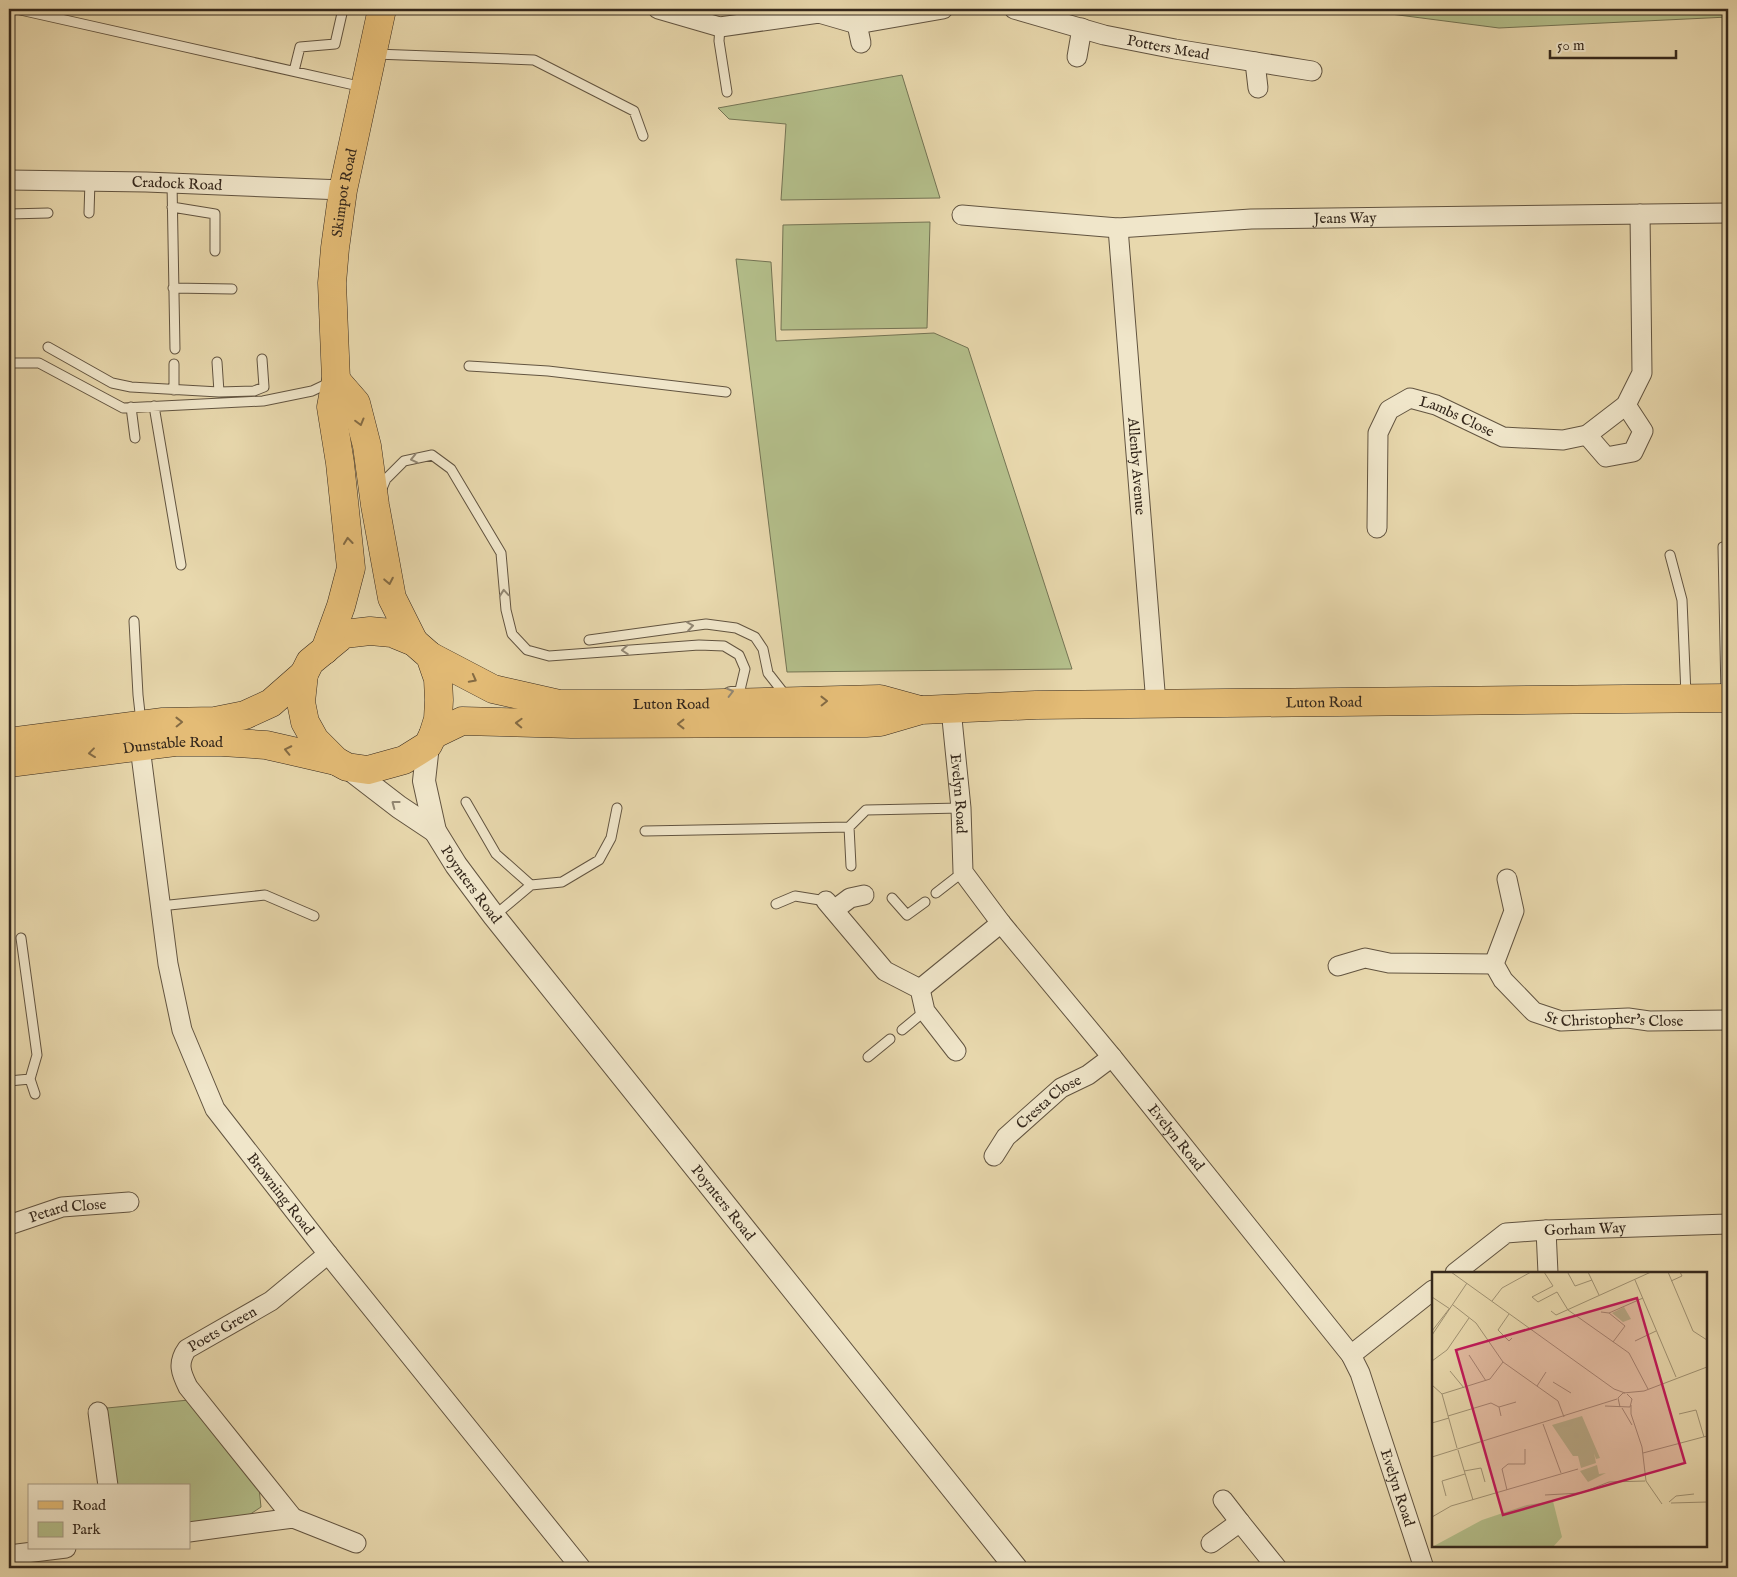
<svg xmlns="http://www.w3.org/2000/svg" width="1737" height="1577" font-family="'IM FELL English',serif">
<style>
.green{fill:#b4bf8b;stroke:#747454}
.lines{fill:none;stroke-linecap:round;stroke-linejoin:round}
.service-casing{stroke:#625440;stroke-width:11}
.minor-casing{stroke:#625440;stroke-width:21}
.tertiary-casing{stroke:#625440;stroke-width:24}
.primary-casing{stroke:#35281c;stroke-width:29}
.service{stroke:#f0e6ca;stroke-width:9}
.minor{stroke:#f0e6ca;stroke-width:19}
.tertiary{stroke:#f0e6ca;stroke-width:22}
.primary{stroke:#e4bc76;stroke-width:28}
.oneway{stroke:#846b44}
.oneway2{stroke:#928773}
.labels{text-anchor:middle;stroke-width:5;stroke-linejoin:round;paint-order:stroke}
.street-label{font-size:15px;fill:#35281c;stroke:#f0e6ca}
.inset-road{fill:none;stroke:#a09273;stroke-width:1}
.view{fill:#c2185b;fill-opacity:0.15;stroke:#c2185b;stroke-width:2.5}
.inset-edge{fill:none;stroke:#35281c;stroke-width:2.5}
</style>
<rect width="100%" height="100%" fill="#e8d8ad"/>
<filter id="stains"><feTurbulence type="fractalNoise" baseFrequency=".004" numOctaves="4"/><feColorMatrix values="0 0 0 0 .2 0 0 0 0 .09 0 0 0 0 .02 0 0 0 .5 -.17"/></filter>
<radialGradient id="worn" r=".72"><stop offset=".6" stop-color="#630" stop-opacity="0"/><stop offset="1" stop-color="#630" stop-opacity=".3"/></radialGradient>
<path class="green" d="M1352 9H1728V17L1499 28Z
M902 75 940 198 781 200 786 124 729 119 718 108Z
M930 222 927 328 781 330 783 225Z
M736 259 771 262 776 341 934 333 968 348 1072 669 787 672Z
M189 1400 259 1488 261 1507 246 1517 189 1525V1486H115L107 1408Z"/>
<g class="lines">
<g class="service-casing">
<path id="service" d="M16 9 363 87
M720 27 719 41 727 92
M375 54 534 60 634 111 643 136
M294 71 300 47 335 44 343 9
M172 183 175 349
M172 207 215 214V251
M89 213 90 181
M9 214 48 213
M173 288 232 289
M48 347 112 383 131 387 219 392 254 391 264 387 262 359
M217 362 219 392
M9 363H39L123 408 263 401 312 391 331 382
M174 364V390
M469 366 548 371 726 392
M154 406 181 565
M131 407 135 438
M381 491 386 479 404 461 432 455 451 469 501 553 506 610 512 634 527 650 549 656 699 645 724 646 739 655 745 669 740 690 729 692
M1670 555 1682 600 1686 695
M134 621 138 695 141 722
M589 640 706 624 736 628 755 637 763 649 768 673 786 696
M1726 695 1723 547 1728 546
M466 802 496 854 531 885
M645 831 849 827
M851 866 849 827 866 810 961 808
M936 893 963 872
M892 898 907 915 925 902
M776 904 795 896 826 901
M160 906 265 895 314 916
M494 916 531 885 562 882 599 860 611 838 617 808
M902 1030 925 1011
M868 1057 890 1039
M30 1079 35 1094
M9 1081 30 1079 37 1055 21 938"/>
</g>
<g class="minor-casing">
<g id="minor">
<path d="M658 9 720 27 819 13 857 24 943 9"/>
<path id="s1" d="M1014 9 1104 35 1175 49 1312 71"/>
<path d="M857 24 861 43"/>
<path d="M1077 57 1082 28"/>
<path d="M1255 62 1258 88"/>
<path id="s2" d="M9 180 146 182 343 190"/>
<path id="s3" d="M962 215 1118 228 1251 219 1728 213"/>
<path id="s4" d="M1118 228 1156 704"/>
<path d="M1587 435 1606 457 1633 452 1643 431 1626 405"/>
<path id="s5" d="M1377 528 1378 433 1389 410 1410 398 1436 405 1503 437 1563 440 1587 435 1626 405 1642 373 1640 214"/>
<path id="s6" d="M951 709 961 808 963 872 1001 923 1112 1057 1351 1355 1360 1373 1424 1568"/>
<path id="s7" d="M140 747 168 964 182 1030 215 1109 328 1254 581 1568"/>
<path id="s8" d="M1507 879 1514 911 1494 964 1503 980 1534 1012 1561 1021 1628 1018 1649 1021 1728 1020"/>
<path d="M826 901 885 971 920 989 925 1011 956 1051"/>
<path d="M834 910 850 898 864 895"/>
<path d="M1338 966 1365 958 1389 963 1494 964"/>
<path d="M920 989 1001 923"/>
<path id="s9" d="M994 1156 1006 1137 1061 1088 1088 1075 1112 1057"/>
<path id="s10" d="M9 1225 62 1207 129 1202"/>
<path d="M1546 1230 1548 1273"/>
<path id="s11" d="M1455 1273 1506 1233 1546 1230 1728 1224"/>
<path d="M1351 1355 1433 1290"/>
<path d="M98 1412 108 1486"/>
<path d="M1223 1500 1240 1522"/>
<path id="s12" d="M293 1518 188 1387C181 1373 177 1363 187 1349L271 1301 328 1254"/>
<path d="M189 1532 293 1518 356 1543"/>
<path d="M1211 1543 1240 1522 1277 1568"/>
<path d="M9 1555 66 1548"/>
</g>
</g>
<g class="tertiary-casing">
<g id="tertiary">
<path id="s13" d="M428 745 424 781 435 831 456 865 494 916 1016 1568"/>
<path d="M347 767 399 807 435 831"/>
</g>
</g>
<g class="primary-casing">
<g id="primary">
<path d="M336 380 356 403 367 446 375 505 392 598 414 642"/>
<path d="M370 631 392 633 414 642 430 656 438 679 439 700 438 719 433 735 428 745 404 760 368 770 347 767 336 761 315 740 305 722 301 702 304 674 310 662 344 634Z"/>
<path id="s14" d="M325 650 341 606 351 568 340 463 331 407 336 380 332 283 335 248 343 190 382 9"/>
<path id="s15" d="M430 656 493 689 559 704H683L880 699 920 710"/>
<path id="s16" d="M433 735 462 721 571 724 866 723 880 722 921 710 1036 705 1728 698"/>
<path d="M9 742 163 722 215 721 245 715 271 703 304 674"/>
<path id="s17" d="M9 763 175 742H222L266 745 336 761"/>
</g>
</g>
<use href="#service" class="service"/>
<use href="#minor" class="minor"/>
<use href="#tertiary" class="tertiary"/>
<use href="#primary" class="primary"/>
</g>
<defs><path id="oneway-chevron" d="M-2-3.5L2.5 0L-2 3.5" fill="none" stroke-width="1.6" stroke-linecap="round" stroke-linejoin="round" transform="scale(1.25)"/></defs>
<g class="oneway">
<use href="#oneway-chevron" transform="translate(360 422) rotate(75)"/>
<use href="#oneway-chevron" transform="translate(348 541) rotate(-96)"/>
<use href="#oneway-chevron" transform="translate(389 581) rotate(79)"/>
<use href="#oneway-chevron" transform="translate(473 679) rotate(28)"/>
<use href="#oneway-chevron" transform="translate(824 701) rotate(-1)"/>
<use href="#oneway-chevron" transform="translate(179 722) rotate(-1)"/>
<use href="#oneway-chevron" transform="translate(519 723) rotate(-178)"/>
<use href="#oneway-chevron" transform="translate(681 724) rotate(180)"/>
<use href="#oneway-chevron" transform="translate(288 750) rotate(-168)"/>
<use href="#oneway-chevron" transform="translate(92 753) rotate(173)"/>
</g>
<g class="oneway2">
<use href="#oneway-chevron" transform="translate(414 459) rotate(167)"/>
<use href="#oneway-chevron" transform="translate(504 593) rotate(-95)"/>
<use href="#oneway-chevron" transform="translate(690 626) rotate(-8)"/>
<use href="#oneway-chevron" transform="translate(625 650) rotate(176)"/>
<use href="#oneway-chevron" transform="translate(730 692) rotate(-14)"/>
<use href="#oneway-chevron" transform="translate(395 804) rotate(-143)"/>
</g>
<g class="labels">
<g class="street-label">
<text dy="5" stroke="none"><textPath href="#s1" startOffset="159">Potters Mead</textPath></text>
<text dy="5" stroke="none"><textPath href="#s2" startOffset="168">Cradock Road</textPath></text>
<text dy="5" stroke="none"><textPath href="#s14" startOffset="464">Skimpot Road</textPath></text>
<text dy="5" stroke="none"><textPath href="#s3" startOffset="384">Jeans Way</textPath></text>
<text dy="5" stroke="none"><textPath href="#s5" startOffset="195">Lambs Close</textPath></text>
<text dy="5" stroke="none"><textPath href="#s4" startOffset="239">Allenby Avenue</textPath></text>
<text dy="5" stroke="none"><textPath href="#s16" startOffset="896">Luton Road</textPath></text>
<text dy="5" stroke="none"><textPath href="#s15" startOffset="251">Luton Road</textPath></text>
<text dy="5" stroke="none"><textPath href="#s17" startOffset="165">Dunstable Road</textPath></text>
<text dy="5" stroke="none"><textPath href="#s6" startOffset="85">Evelyn Road</textPath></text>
<text dy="5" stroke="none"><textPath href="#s13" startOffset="152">Poynters Road</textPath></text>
<text dy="5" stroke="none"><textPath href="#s8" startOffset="234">St Christopher's Close</textPath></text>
<text dy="5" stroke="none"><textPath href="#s9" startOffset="78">Cresta Close</textPath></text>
<text dy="5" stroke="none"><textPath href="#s6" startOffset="504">Evelyn Road</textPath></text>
<text dy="5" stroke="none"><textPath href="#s7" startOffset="479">Browning Road</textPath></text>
<text dy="5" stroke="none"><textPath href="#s13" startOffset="558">Poynters Road</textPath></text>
<text dy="5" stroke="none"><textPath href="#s10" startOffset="61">Petard Close</textPath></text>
<text dy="5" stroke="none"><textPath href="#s11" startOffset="144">Gorham Way</textPath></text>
<text dy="5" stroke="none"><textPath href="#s12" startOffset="249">Poets Green</textPath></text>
<text dy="5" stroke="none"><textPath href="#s6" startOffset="924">Evelyn Road</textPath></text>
</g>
</g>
<g transform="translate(1432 1272)">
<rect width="275" height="275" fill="#e8d8ad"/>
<path d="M192 35 199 47 191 50 180 41ZM150 144 168 186 164 187 162 181 164 191 149 196 146 184H141L120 153ZM165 193 167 202 174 201 156 210 148 199ZM121 229 130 265 121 275H0L50 248 95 233Z" fill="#b4bf8b"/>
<path class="inset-road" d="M19 0 182 117 193 121M112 0 121 14 100 25 106 30 125 20 136 38 197 81 216 117M156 0 167 23M236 0 261 59 275 68M136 1 143 14 160 8M203 8 244 105M239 9 250 4 248 0M0 25 18 37M60 29 70 16 99 0M21 33 44 51 71 90 126 129 132 145M119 39 124 43 219 0M169 40 177 41 211 26M177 41 193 54 181 70M77 42 66 58 77 69 80 66M0 59 17 37M0 63 35 11M203 69 224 59M37 83 54 109M0 89 15 78 37 46M18 99 32 116M121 110 139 121M0 113 10 122 25 176M105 114 114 100M10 122 58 107 71 90M199 133V142L210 175 214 209 230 232M173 134 198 135 200 127 195 122M67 135 84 130M188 135 186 126 191 121 212 119 275 95M190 136 200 153M247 142 264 138 272 165M16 144 59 131 67 135 69 144M0 151 17 146M111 152 129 201M26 178 41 228M211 181 275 164M0 185 185 127M32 199 49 196 53 210M75 218 70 197 76 192H93V177M113 223 149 221 177 210 213 209M14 224 10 209 33 202M237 230 244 224 262 222M239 231 275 230M0 245 19 234 146 197"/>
<path class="view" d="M205 26 253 191 71 243 24 78Z"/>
<rect width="275" height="275" class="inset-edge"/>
</g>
<rect width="1737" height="1577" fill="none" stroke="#e8d8ad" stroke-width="30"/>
<rect x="10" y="10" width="1717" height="1557" fill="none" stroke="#35281c" stroke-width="2.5"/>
<rect x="15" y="15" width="1707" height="1547" fill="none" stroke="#35281c"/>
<rect x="28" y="1484" width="162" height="65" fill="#f0e6ca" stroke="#a59a84"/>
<rect x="38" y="1501" width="25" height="8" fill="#e4bc76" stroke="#a59a84"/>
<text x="72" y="1510" font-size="15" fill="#35281c">Road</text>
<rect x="38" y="1522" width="25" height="15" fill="#b4bf8b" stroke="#a59a84"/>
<text x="72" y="1534" font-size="15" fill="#35281c">Park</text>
<path d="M1550 50v8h126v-8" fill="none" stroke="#35281c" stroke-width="2.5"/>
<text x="1557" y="50" font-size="15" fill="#35281c" stroke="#f0e6ca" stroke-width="4" paint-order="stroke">50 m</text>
<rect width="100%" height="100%" filter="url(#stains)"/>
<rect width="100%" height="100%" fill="url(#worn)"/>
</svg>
